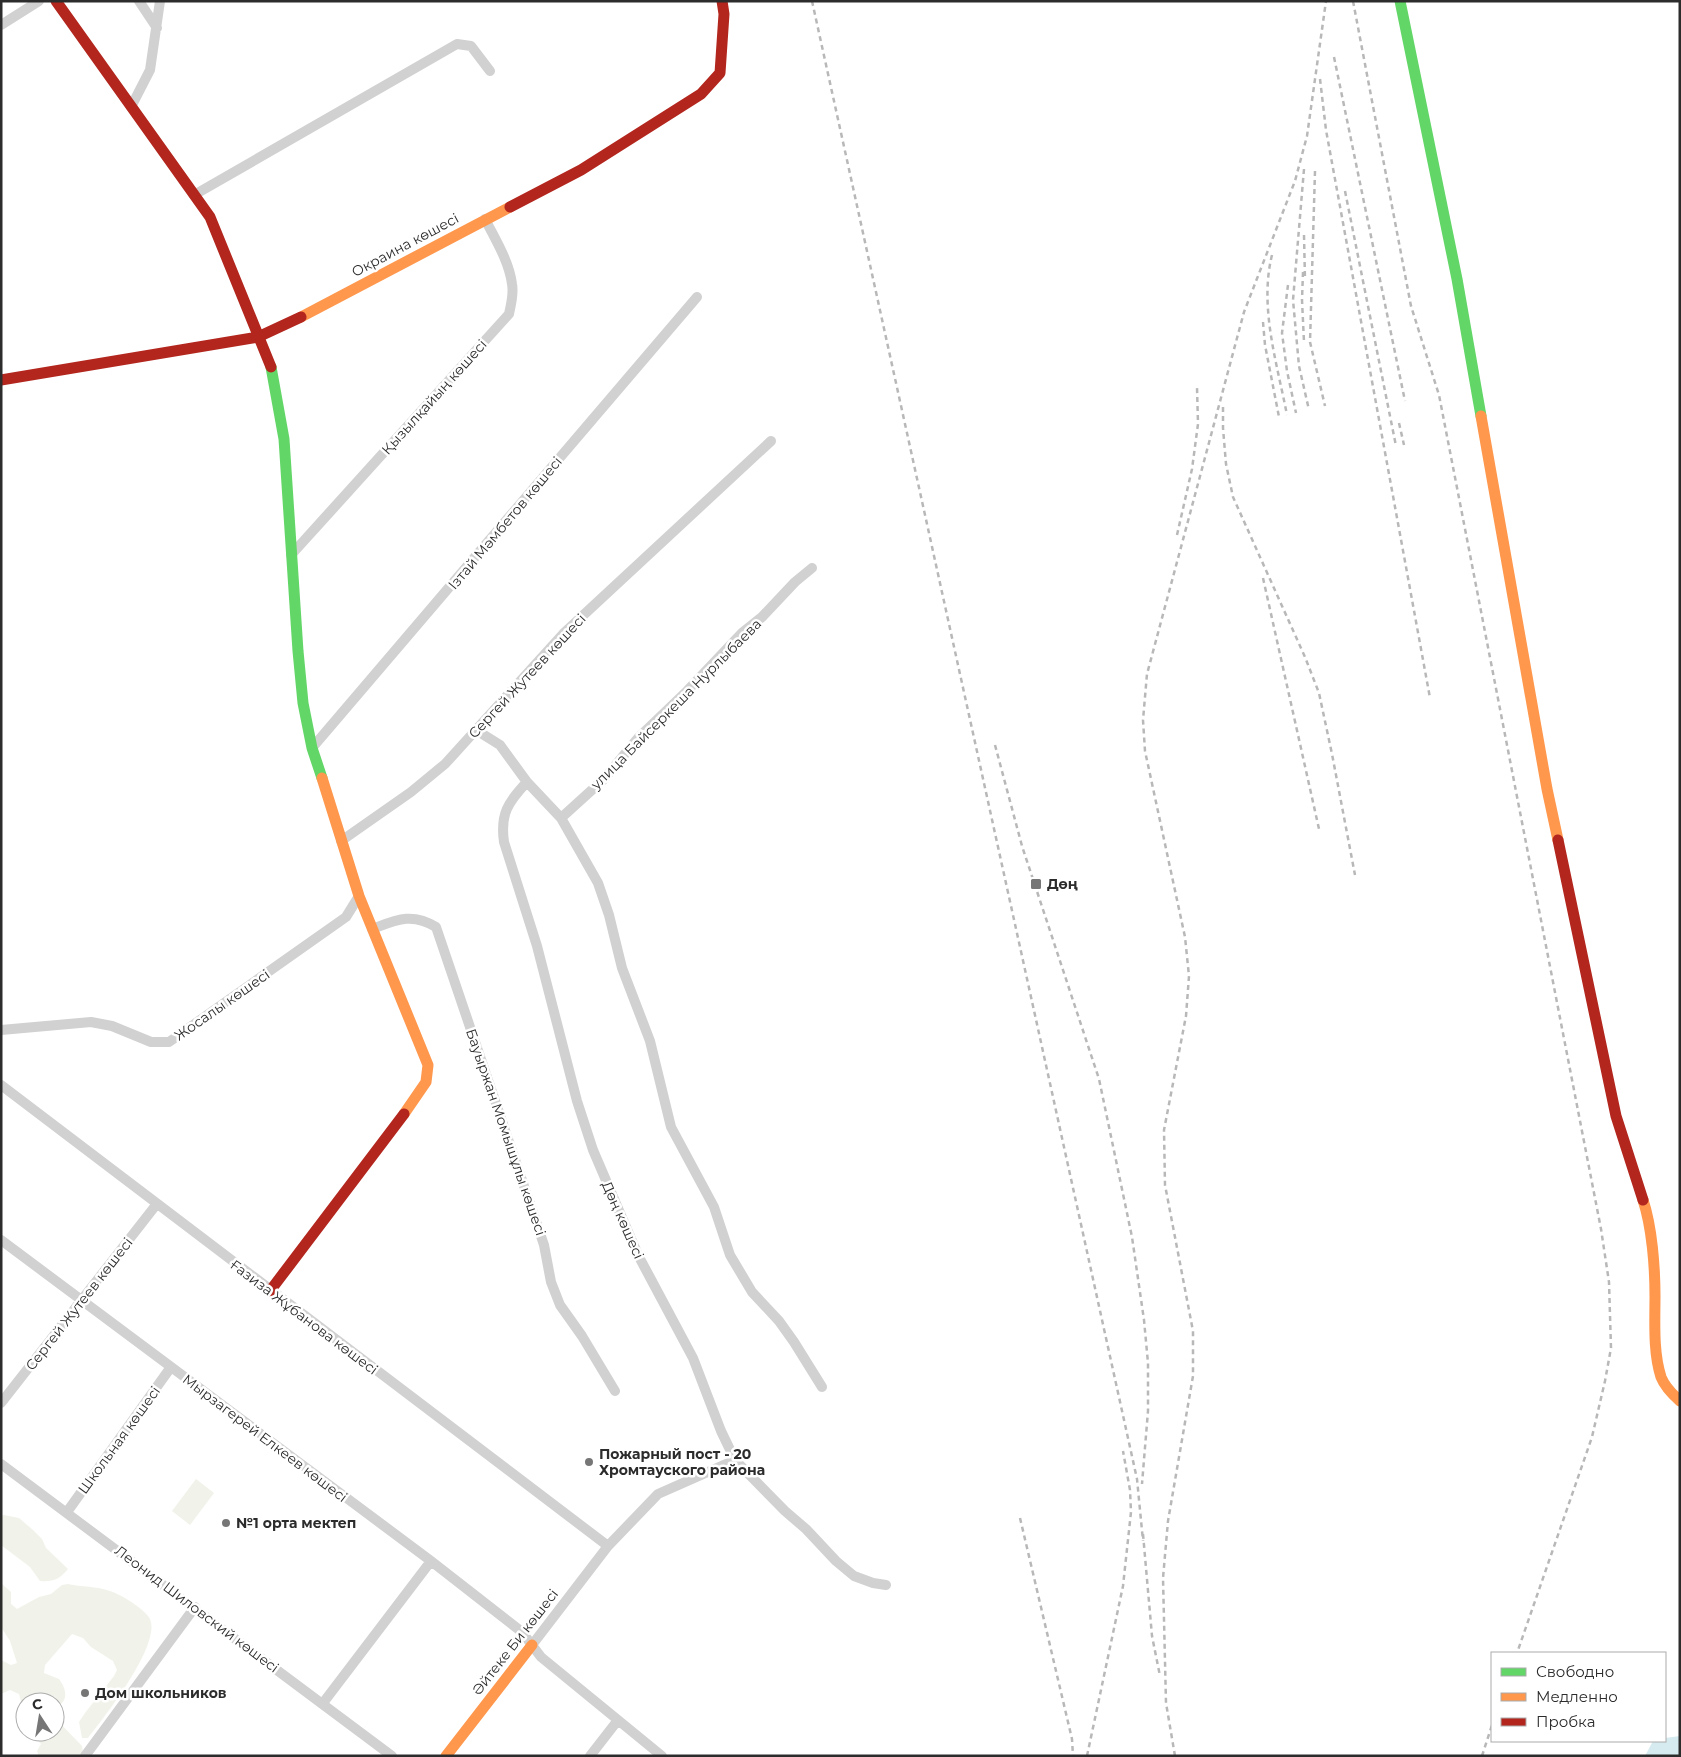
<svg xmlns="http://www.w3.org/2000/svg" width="1681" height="1757" font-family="Montserrat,sans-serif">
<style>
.green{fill:#f1f3ea}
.water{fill:#d6ebf0}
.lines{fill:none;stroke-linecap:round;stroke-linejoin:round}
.street{stroke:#d1d1d1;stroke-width:10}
.fast{stroke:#63d668;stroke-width:11}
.slow{stroke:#ff974d;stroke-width:11}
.jam{stroke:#b3261e;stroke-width:11}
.rail{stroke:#b8b8b8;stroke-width:2.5;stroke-dasharray:5 4;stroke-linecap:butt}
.poi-dot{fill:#767676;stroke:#fff;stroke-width:2}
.labels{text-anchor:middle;stroke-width:5;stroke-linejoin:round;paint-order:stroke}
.street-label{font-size:14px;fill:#2c2c2c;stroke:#fff}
.poi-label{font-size:14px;font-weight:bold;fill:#2c2c2c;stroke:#fff;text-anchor:start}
</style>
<rect width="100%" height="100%" fill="#fff"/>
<path class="green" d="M196 1479 214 1493 190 1525 172 1511Z
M4 1515 19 1518 33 1530 42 1539 46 1548 68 1569C60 1579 53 1582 40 1581L30 1567 1 1545V1516Z
M1 1583 11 1592V1604L17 1609 39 1597 51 1594 62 1585 68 1584C81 1587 97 1586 110 1591 120 1594 141 1607 148 1616 167 1638 103 1719 88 1738H82L79 1722 85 1713 114 1676 117 1670 113 1661 91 1647 83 1638 72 1634 45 1665 44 1673 59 1679C65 1687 69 1698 60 1705L55 1704V1697L50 1695 46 1697 45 1702H25V1717L19 1694 10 1690 1 1694V1660L11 1665 17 1663 10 1641 1 1627Z
M55 1718 82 1746 83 1752 81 1756H39L37 1751 41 1744 31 1732H55Z"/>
<path class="water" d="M1680 1736V1756H1645L1653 1741H1665V1738Z"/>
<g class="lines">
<path class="street" d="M139 1 157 28
M1 25 39 1
M131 107 150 70 160 1
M194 195 457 44 471 46 490 71
M291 555 509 314C511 304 514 294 512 284 509 261 495 239 485 219
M476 730 500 745 527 782 561 818 598 883 609 915 622 968 650 1041 671 1127 714 1207 730 1255 752 1292 779 1321 794 1342 822 1387
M312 748 697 297
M527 782C508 802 500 814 504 842L537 946 577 1101 593 1150 638 1255 693 1358 721 1431 735 1460 785 1511 806 1529 836 1561 854 1576 873 1583 886 1585
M561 818 604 779 639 737 687 691 742 633 762 617 795 582 812 568
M341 841 411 792 445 764 563 634 771 441
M372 929C396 920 412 912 436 927L544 1245 551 1282 560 1305 582 1336 615 1391
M1 1030 91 1022 112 1026 151 1042H169L346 917 359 896
M1 1085 608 1546
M1 1240 431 1561 522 1632 541 1657 662 1756
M1 1403 156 1205
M1 1464 392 1756
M67 1512 171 1367
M532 1645 608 1546 658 1494 735 1460
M323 1703 431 1561
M85 1756 195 1607
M590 1756 618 1720"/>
<path class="fast" d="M1400 1 1457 279 1481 416
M271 367 284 439 298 651 303 703 312 748 322 778"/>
<path class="slow" d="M301 317 510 207
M1481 416 1547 789 1558 840
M322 778 359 896 428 1065 426 1082 404 1114
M1643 1200C1652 1227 1655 1267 1655 1296 1655 1322 1653 1352 1661 1377 1665 1387 1672 1394 1680 1401
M446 1756 532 1645"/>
<path class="jam" d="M56 1 210 217 271 367
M510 207 581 170 701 94 720 73 724 14 722 1
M1 380 258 337 301 317
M1558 840 1616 1116 1643 1200
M270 1291 404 1114"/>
<path class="rail" d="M812 1 1137 1479 1143 1541
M1353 1 1411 306 1439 395 1601 1229 1609 1282 1611 1348 1605 1381 1592 1437 1517 1653
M1334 57 1405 401
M1320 79 1326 130 1430 698
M1304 169 1293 300 1299 366 1309 410
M1315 171 1310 342 1325 406
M1345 191 1396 446
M1304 235 1305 280
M1272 255C1259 307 1277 363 1287 415
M1303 272 1302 300 1304 342
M1288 285 1282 333 1287 371 1296 413
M1263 322 1265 345 1279 417
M1223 407V428L1226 464 1233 497 1305 657 1319 693 1332 754 1355 875
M1399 423 1404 445
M1177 535 1192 469 1198 424 1197 387
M1263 578 1319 829
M995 745 1022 846 1099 1079 1132 1237 1144 1320 1148 1363V1411L1142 1484
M1020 1518 1072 1739 1073 1756
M1143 1534 1152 1636 1160 1676
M1087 1756 1123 1586 1131 1512 1130 1490 1123 1451
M1175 1756 1166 1703 1163 1578 1168 1521 1193 1376V1331L1165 1185 1164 1130 1186 1016 1189 976 1185 937 1145 751 1143 720 1147 674 1244 312 1295 181 1307 136 1326 1
M1482 1756 1492 1725"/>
</g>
<g class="poi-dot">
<rect x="1030" y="878" width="12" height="12" rx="2.5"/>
<circle cx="589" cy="1462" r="5"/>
<circle cx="226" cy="1523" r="5"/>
<circle cx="85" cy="1693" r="5"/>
</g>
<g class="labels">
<g class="street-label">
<text transform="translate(405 245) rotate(-28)" y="5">Окраина көшесі</text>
<text transform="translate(434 397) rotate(-48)" y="5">Қызылқайың көшесі</text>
<text transform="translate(505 523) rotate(-50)" y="5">Ізтай Мәмбетов көшесі</text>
<text transform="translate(527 676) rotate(-47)" y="5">Сергей Жутеев көшесі</text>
<text transform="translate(676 704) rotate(-45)" y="5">улица Байсеркеша Нурлыбаева</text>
<text transform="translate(222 1005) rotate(-35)" y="5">Жосалы көшесі</text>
<text transform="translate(506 1132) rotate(71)" y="5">Бауыржан Момышұлы көшесі</text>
<text transform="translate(623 1220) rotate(66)" y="5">Дөң көшесі</text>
<text transform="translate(79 1304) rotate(-52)" y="5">Сергей Жутеев көшесі</text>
<text transform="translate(304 1317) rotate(37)" y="5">Ғазиза Жұбанова көшесі</text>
<text transform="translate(265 1438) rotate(37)" y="5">Мырзагерей Елкеев көшесі</text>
<text transform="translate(119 1440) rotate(-54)" y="5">Школьная көшесі</text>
<text transform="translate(197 1609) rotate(37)" y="5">Леонид Шиловский көшесі</text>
<text transform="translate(515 1642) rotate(-52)" y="5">Әйтеке Би көшесі</text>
</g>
<g class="poi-label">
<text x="1047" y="889">Дөң</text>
<text x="599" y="1459">Пожарный пост - 20<tspan x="599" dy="16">Хромтауского района</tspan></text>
<text x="236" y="1528">№1 орта мектеп</text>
<text x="95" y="1698">Дом школьников</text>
</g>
</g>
<rect width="1681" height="1757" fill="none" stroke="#2c2c2c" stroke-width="5"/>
<rect x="1491" y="1652" width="175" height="90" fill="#ffffff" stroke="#ababab"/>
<rect x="1501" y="1668" width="25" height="8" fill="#63d668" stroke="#ababab"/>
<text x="1536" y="1677" font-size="15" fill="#2c2c2c">Свободно</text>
<rect x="1501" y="1693" width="25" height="8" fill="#ff974d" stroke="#ababab"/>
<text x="1536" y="1702" font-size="15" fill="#2c2c2c">Медленно</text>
<rect x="1501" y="1718" width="25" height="8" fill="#b3261e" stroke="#ababab"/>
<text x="1536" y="1727" font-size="15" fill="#2c2c2c">Пробка</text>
<g transform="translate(40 1717) rotate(348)"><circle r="24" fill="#ffffff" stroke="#ababab"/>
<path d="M0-4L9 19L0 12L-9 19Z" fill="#767676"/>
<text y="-8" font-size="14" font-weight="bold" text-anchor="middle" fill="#2c2c2c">С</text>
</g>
</svg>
